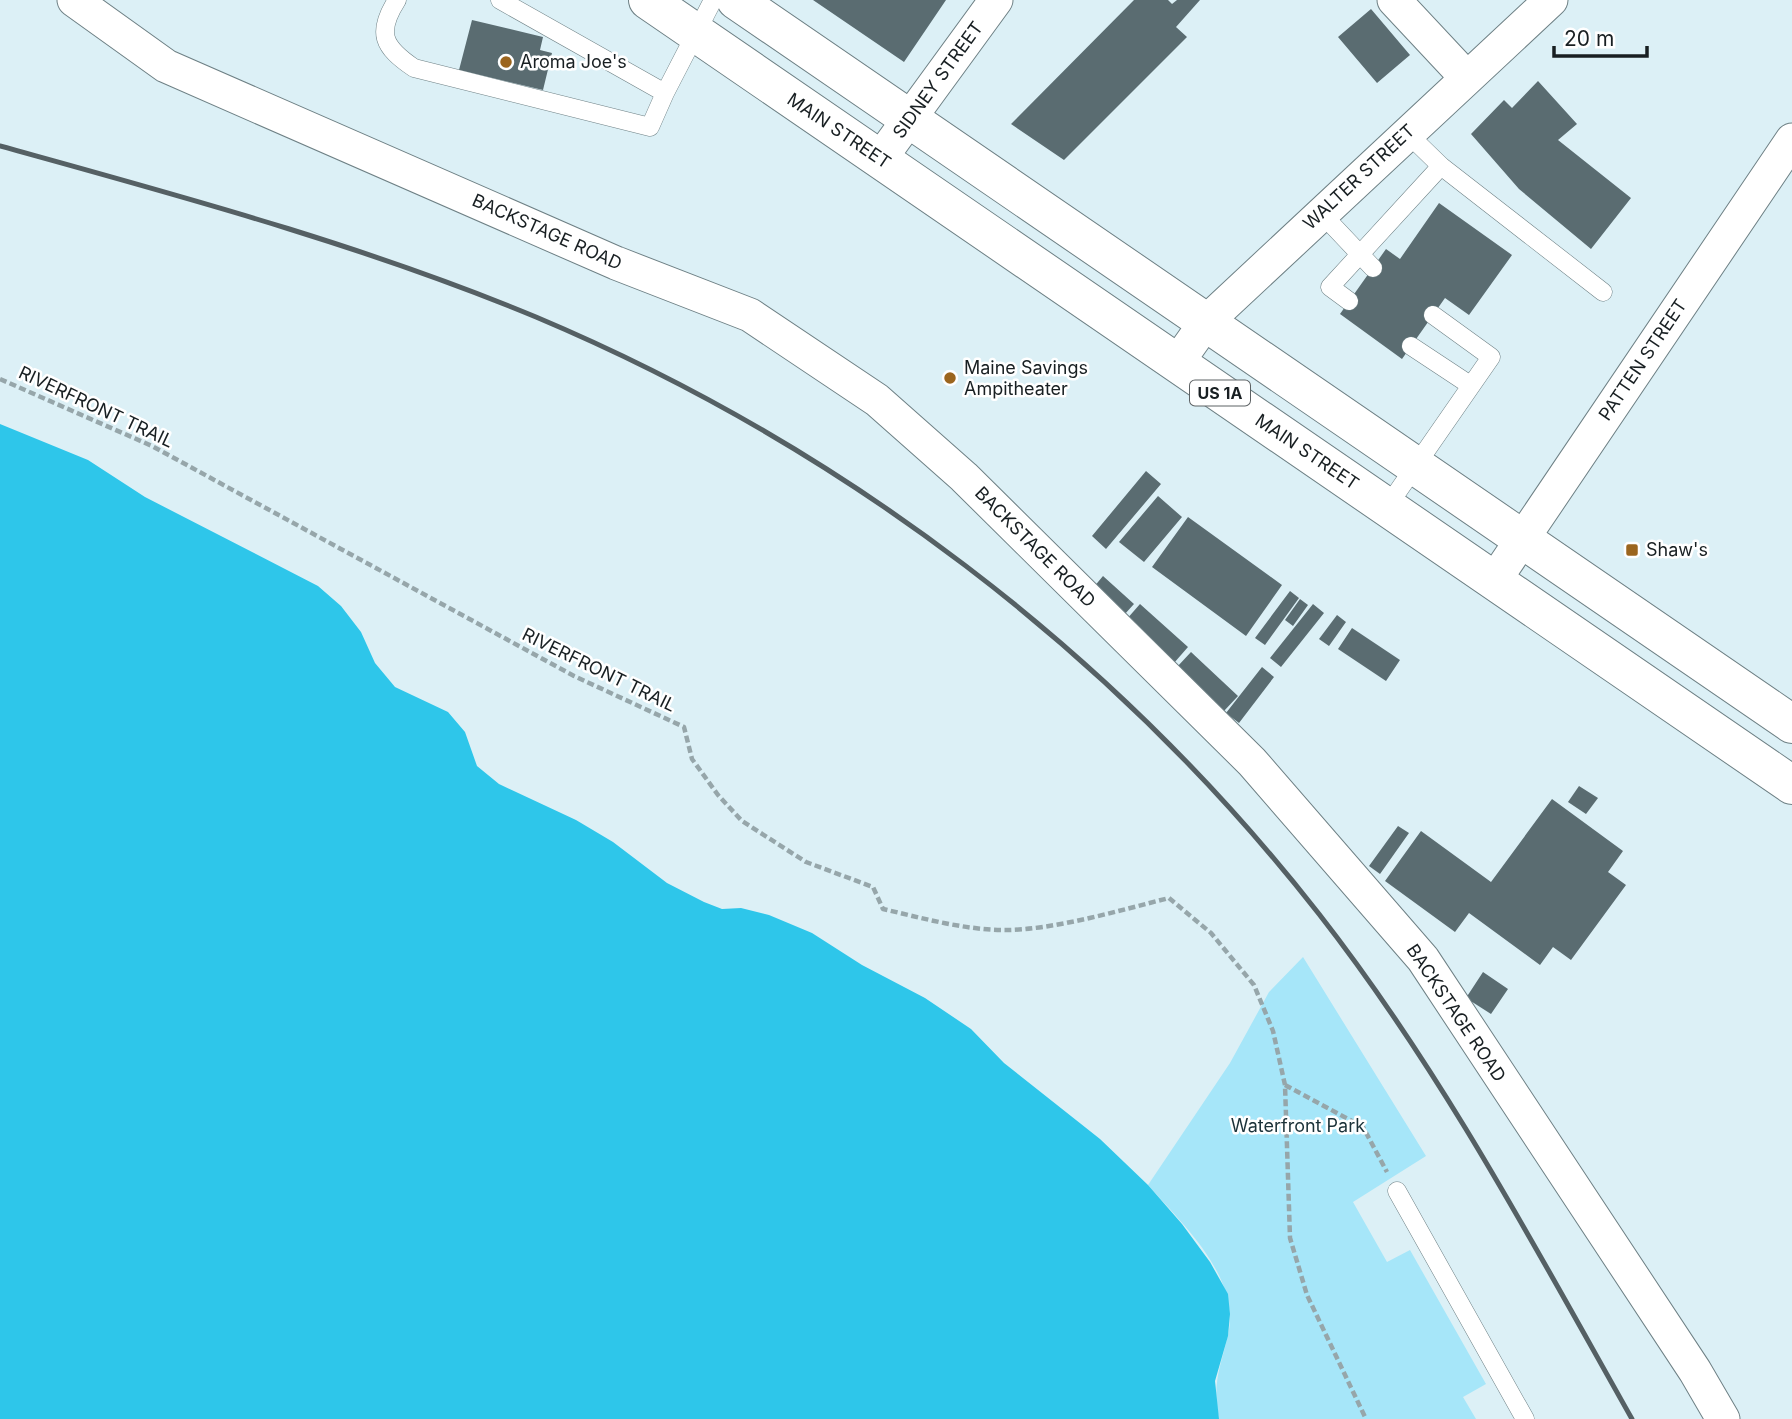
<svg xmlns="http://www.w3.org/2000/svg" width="1792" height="1419" font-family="Inter,sans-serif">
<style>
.green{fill:#a6e6f9}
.water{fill:#2ec6ea}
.building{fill:#5a6c71}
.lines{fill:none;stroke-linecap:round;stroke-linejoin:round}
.lane-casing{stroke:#6e8085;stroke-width:19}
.street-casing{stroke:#6e8085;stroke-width:35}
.primary-casing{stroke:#6e8085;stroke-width:40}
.path{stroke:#96a6aa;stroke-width:4.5;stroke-dasharray:7 3.5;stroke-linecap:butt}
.lane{stroke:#fff;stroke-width:18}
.street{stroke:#fff;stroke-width:33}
.primary{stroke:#fff;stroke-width:38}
.rail{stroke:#556064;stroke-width:5}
.poi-dot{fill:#9b651e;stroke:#fff;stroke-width:2.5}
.labels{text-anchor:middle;stroke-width:5;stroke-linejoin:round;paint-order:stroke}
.shield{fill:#fff;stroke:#5d6264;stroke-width:2}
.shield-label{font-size:16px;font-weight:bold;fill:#181f22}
.poi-label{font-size:18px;fill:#181f22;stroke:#fff;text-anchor:start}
.street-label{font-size:18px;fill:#181f22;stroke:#fff}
.park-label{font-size:18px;fill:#1b3239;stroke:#fff}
</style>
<rect width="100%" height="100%" fill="#dcf0f6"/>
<path class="green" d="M1303 957 1426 1156 1353 1202 1387 1262 1410 1250 1486 1384 1463 1397 1476 1419H1219C1212 1383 1220 1369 1228 1335 1241 1277 1183 1225 1148 1185L1230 1063 1269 992Z"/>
<path class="water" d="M0 424 88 460 145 497 318 586 341 606 361 632 375 663 395 687 448 712 465 732 477 766 499 784 576 820 613 842 667 883 704 902 722 909 741 908 769 915 812 933 862 965 925 998 971 1029 1004 1063 1100 1139 1148 1185 1182 1224 1210 1262 1228 1294 1230 1314 1228 1336 1215 1381 1219 1419H0Z"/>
<path class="building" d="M813 0H946L904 62Z
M1134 0H1168L1172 4 1177 0H1200L1176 27 1187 37 1064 160 1011 124Z
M1371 9 1410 55 1377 83 1338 37Z
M472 20 543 37 540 50 552 53 543 90 459 70Z
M1538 81 1577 124 1558 140 1631 198 1591 249 1519 189 1471 134 1504 100 1512 108Z
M1439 203 1512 255 1469 315 1445 298 1402 359 1340 314 1386 249 1400 259Z
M1146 471 1161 484 1106 549 1092 536Z
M1158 496 1182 517 1144 562 1119 542Z
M1188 517 1282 585 1246 636 1152 567Z
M1103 576 1134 604 1124 615 1093 588Z
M1290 591 1299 598 1265 645 1255 638Z
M1300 599 1308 605 1293 626 1285 620Z
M1140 604 1188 647 1174 663 1126 620Z
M1313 604 1324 613 1281 667 1270 658Z
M1337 615 1346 622 1329 646 1319 639Z
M1352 628 1400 660 1386 681 1338 649Z
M1191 652 1238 696 1224 711 1177 667Z
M1262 667 1274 677 1239 723 1226 713Z
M1579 786 1598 798 1586 814 1568 802Z
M1552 799 1623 851 1608 872 1626 885 1571 960 1553 947 1540 965 1469 913 1455 932 1385 881 1421 831 1491 882Z
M1398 826 1409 833 1380 874 1369 866Z
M1483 972 1508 989 1491 1014 1466 998Z"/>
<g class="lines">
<g class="lane-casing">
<path id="lane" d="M397 0C376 33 383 47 414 68L650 127 665 93
M500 0 665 93 713 0
M1441 166 1603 292
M1321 213 1373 268
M1349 301 1330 287 1441 166 1407 133
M1411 346 1470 385
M1387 507 1491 357 1433 315
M1397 1191 1525 1419"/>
</g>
<g class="street-casing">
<path id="street" d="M74 0 166 66 616 263 750 315 877 400 964 477 1252 762 1423 959 1695 1371 1723 1419
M1394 0 1466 77
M880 159 996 0
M1177 363 1206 322 1551 0
M1494 581 1792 140"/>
</g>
<g class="primary-casing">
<path id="primary" d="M648 0 1792 785
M736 0 1792 724"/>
</g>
<path class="path" d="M0 379 152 446 574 676 684 727 692 759 718 795 742 821 806 862 873 887 883 909C922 918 964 930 1005 930 1054 930 1121 910 1169 898L1211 933 1254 985 1273 1031 1285 1085 1290 1238 1307 1295 1366 1419
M1285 1085 1363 1127 1387 1172"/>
<use href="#lane" class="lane"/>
<use href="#street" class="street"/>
<use href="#primary" class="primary"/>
<path class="rail" d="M0 146C180 196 363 245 536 317 842 446 1114 652 1319 914 1441 1070 1535 1247 1632 1419"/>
</g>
<g class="poi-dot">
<circle cx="506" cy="62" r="7"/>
<circle cx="950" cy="378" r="7"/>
<rect x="1625" y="543" width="14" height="14" rx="3.5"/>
</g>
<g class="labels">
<rect class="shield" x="1190" y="380.5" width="60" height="25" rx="5"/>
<g class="shield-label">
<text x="1220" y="399">US 1A</text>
</g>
<g class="poi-label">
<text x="520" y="68">Aroma Joe's</text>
<text x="964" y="374">Maine Savings<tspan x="964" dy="21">Ampitheater</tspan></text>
<text x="1646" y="556">Shaw's</text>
</g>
<g class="street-label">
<text transform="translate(938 80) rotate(-54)" y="6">SIDNEY STREET</text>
<text transform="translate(839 131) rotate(34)" y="6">MAIN STREET</text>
<text transform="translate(1359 177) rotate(-43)" y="6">WALTER STREET</text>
<text transform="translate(547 232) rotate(24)" y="6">BACKSTAGE ROAD</text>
<text transform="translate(1643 360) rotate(-56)" y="6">PATTEN STREET</text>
<text transform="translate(96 407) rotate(25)" y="6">RIVERFRONT TRAIL</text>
<text transform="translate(1307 452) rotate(34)" y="6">MAIN STREET</text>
<text transform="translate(1035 547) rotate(45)" y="6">BACKSTAGE ROAD</text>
<text transform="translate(599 670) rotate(26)" y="6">RIVERFRONT TRAIL</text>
<text transform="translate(1456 1013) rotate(56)" y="6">BACKSTAGE ROAD</text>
</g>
<g class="park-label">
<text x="1298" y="1132">Waterfront Park</text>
</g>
</g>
<path d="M1554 46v10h93v-10" fill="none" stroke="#181f22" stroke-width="3.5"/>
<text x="1564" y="46" font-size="21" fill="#181f22" stroke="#ffffff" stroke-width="5" paint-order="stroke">20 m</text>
</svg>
